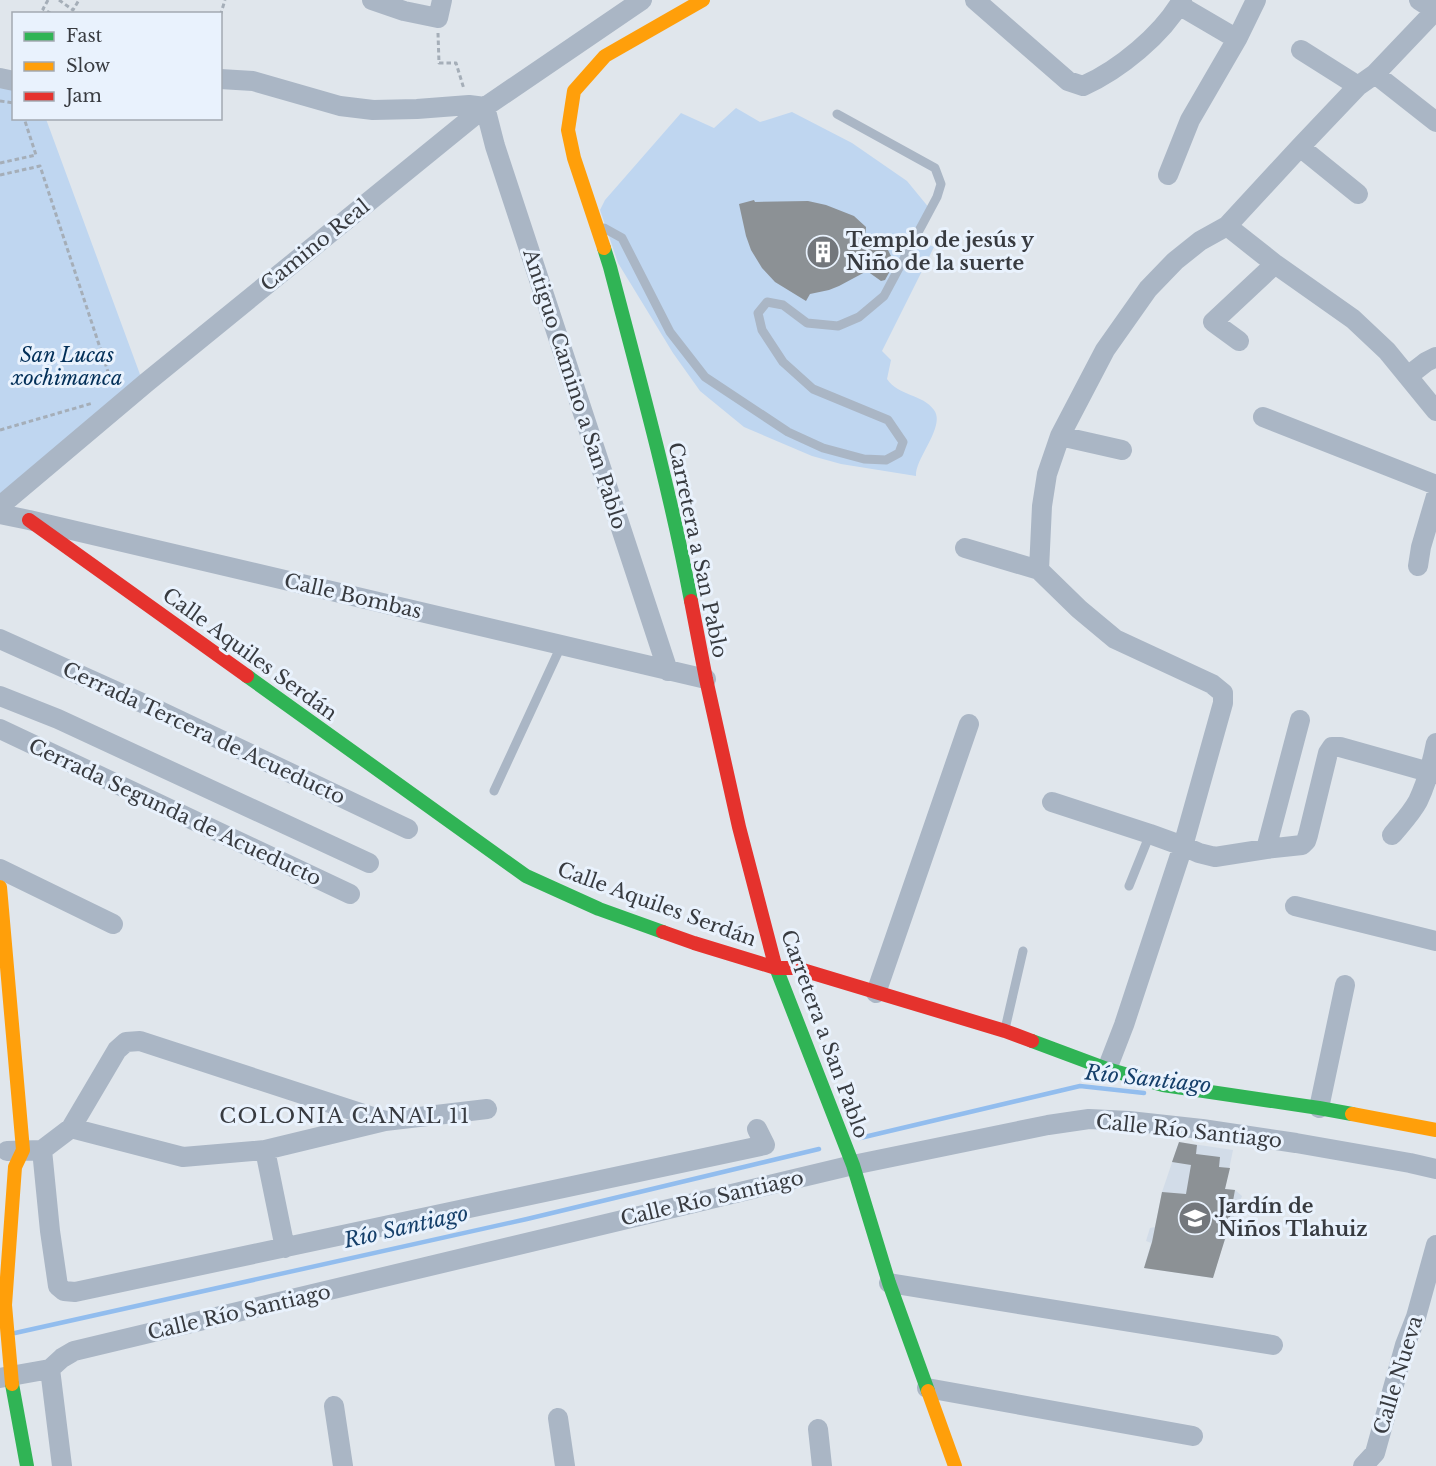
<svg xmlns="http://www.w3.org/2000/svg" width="1436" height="1466" font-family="'Libre Baskerville',serif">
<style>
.built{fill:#d2dce8}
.green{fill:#bfd6f0}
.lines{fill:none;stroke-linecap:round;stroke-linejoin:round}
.stream{stroke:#92bdee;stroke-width:4.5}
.building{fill:#8c9195}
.path{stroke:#a5aeb8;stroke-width:3;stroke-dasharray:4.5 3;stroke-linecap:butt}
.lane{stroke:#aab6c5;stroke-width:9}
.street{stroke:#aab6c5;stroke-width:20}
.fast{stroke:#30b455;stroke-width:14}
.slow{stroke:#ff9f0a;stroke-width:14}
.jam{stroke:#e5322d;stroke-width:14}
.labels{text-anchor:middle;stroke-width:6;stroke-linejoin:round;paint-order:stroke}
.poi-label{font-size:20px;font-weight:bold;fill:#383b40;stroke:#e9f2fd;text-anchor:start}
.street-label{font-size:20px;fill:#383b40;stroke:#e9f2fd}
.park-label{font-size:20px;font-style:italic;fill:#022f58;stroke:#e9f2fd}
.water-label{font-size:21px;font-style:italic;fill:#153f6a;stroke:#e9f2fd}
.neighbourhood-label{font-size:21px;letter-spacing:1.5px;fill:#383b40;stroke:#e9f2fd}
</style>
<rect width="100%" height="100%" fill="#e0e6ec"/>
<path class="built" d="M1179 1142 1233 1150 1225 1189 1235 1190 1242 1196 1220 1253 1213 1278 1144 1268 1151 1243 1146 1241 1150 1228 1155 1227 1162 1192Z"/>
<path class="green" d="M0 84 13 88 14 118 46 119 145 388 0 506Z
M736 108 760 122 792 112 852 143 907 181 930 209 917 239 934 247 882 351 891 360 887 379C898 396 923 394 934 410 946 426 915 458 916 476L841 464 812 456 744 427 700 391 673 353 618 263 600 210 605 200 681 113 714 128Z"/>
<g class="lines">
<path class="stream" d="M860 1138 1080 1086 1144 1093
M15 1333 527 1219 819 1149"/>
</g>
<path class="building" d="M754 200 755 202 808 201 826 205 854 216 866 227 864 249 883 239 886 246 891 256V264L890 271 885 280 881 281 867 271 839 286 829 290 810 294 806 301 775 282 762 268 751 250 746 236 739 204Z
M1179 1142 1197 1145 1196 1154 1220 1157 1219 1167 1230 1168 1225 1189 1235 1190 1226 1239H1225L1213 1278 1144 1268 1152 1242 1162 1192 1186 1194 1191 1165 1172 1162Z"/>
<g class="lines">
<path class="path" d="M48 0 43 9 52 14
M59 0 73 10 79 0
M219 14 221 13 225 0
M438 33 439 63H456L464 89
M0 101 14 103
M0 163 36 155 24 118
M0 175 40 166 113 387
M0 430 93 403"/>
<path class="lane" d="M604 228 622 238 670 332 705 377 788 432 823 448 864 459 886 460 899 453 903 442 888 420 813 389 783 362 762 330 758 313 767 302 783 305 807 323 838 326 859 317 884 296 937 197 941 184 935 168 837 114
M494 791 561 646
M1129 886 1150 834
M1005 1029 1023 951"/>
<path class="street" d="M372 0 404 11 438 18 442 0
M975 0 1068 81 1083 86C1119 70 1162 35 1182 0
M1419 0 1436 11
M1179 5 1237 39
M1301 50 1358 86
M1375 74 1436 122
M0 78 14 81
M220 79 253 81 340 106 373 110 417 109 469 105 485 107 495 146 668 671
M1300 147 1358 194
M1168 175 1190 120 1237 39 1256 0
M1227 226 1275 264 1353 319 1387 351 1436 411
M1239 341 1213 322 1275 264
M1408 376 1426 362 1436 357
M1263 417 1436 485
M1060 436 1122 450
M0 506 147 382 485 107 642 0
M0 514 29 520 706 679
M965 548 1039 570
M1418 566 1421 547 1436 496
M0 639 160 711 408 829
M0 696 58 719 369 863
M0 729 350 894
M1052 802 1150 834 1183 846 1199 853 1215 857 1266 849 1302 845 1306 841 1308 835 1328 753 1332 747H1340L1436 774
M1392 835C1401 824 1411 814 1418 801 1427 782 1432 763 1436 743
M1266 849 1300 720
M0 869 113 924
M1295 906 1436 941
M876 993 969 724
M1107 1069 1124 1025 1183 846 1223 703V693L1212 684 1115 639 1079 609 1039 570 1042 506 1047 474 1060 436 1105 350 1148 289 1175 261 1200 241 1227 226 1300 147 1358 86 1375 74 1436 10
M1319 1108 1345 985
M71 1128 117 1050 126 1042 140 1041 385 1121
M42 1150 50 1231 58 1286 64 1291 75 1292 765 1145 757 1129
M265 1150 285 1248
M7 1151 42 1150 71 1128 183 1157 265 1150 385 1121 487 1109
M889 1283 1273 1345
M50 1369 62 1466
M0 1378 50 1369 62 1358 74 1351 853 1165 1048 1125 1089 1119 1129 1121 1202 1129 1296 1143 1410 1163 1436 1169
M927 1388 1193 1436
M334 1406 343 1466
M558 1418 565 1466
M818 1429 822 1466
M1363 1466 1375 1453 1405 1345 1416 1317 1436 1245"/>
<path class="fast" d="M604 248 610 267C639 378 670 489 691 601
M247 676 526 876 599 909 663 932
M775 965 853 1165 889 1283 928 1391
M1032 1041 1107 1069 1163 1085 1319 1108 1352 1114
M12 1384 27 1466"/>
<path class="slow" d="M604 248 574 158 568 130 574 91 605 56 703 0
M0 887 23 1150 15 1167 5 1305 12 1384
M1352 1114 1436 1130
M928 1391 955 1466"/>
<path class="jam" d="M29 520 247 676
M691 601 706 679 739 827 775 965
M663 932 694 943 776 968H796L1005 1031 1032 1041"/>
</g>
<defs>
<g id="building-disc" transform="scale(1.725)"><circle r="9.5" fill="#73777c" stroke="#e9f2fd"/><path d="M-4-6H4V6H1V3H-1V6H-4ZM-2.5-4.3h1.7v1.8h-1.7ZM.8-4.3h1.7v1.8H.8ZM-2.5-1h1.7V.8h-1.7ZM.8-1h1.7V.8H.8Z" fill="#fff"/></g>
<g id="school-disc" transform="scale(1.725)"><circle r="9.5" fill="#73777c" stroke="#e9f2fd"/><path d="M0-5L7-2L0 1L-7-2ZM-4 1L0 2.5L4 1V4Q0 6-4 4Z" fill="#fff"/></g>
</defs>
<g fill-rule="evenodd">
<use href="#building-disc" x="823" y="252"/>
<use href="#school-disc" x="1195" y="1218"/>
</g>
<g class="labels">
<g class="poi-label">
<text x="846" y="247">Templo de jesús y<tspan x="846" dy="23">Niño de la suerte</tspan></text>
<text x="1218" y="1213">Jardín de<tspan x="1218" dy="23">Niños Tlahuiz</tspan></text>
</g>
<g class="street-label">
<text transform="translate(315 245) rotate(-39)" y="7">Camino Real</text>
<text transform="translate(575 389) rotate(72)" y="7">Antiguo Camino a San Pablo</text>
<text transform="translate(698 550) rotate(78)" y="7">Carretera a San Pablo</text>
<text transform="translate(353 596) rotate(13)" y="7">Calle Bombas</text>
<text transform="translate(250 654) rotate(36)" y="7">Calle Aquiles Serdán</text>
<text transform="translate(204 733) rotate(25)" y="7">Cerrada Tercera de Acueducto</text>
<text transform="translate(175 812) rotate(25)" y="7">Cerrada Segunda de Acueducto</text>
<text transform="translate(657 904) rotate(20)" y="7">Calle Aquiles Serdán</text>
<text transform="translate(825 1034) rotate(70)" y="7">Carretera a San Pablo</text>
<text transform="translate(1189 1131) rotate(6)" y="7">Calle Río Santiago</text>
<text transform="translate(712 1198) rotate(-13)" y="7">Calle Río Santiago</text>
<text transform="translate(239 1312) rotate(-13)" y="7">Calle Río Santiago</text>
<text transform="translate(1398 1375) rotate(-73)" y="7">Calle Nueva</text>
</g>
<g class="park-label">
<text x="67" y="362">San Lucas<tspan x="67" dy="23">xochimanca</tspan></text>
</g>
<g class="water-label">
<text transform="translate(1148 1079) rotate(6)" y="7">Río Santiago</text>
<text transform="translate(406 1227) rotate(-13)" y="7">Río Santiago</text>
</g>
<g class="neighbourhood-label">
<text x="345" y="1123">COLONIA CANAL 11</text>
</g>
</g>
<rect x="12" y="12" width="210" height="108" fill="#e9f2fd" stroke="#a2a9b1" stroke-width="1.5"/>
<rect x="24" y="32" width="30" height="9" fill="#30b455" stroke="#a2a9b1" stroke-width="1.5"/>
<text x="66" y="42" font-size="18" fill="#383b40">Fast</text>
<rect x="24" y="62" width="30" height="9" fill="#ff9f0a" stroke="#a2a9b1" stroke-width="1.5"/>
<text x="66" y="72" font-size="18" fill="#383b40">Slow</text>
<rect x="24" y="92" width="30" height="9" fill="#e5322d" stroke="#a2a9b1" stroke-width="1.5"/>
<text x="66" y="102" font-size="18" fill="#383b40">Jam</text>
</svg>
